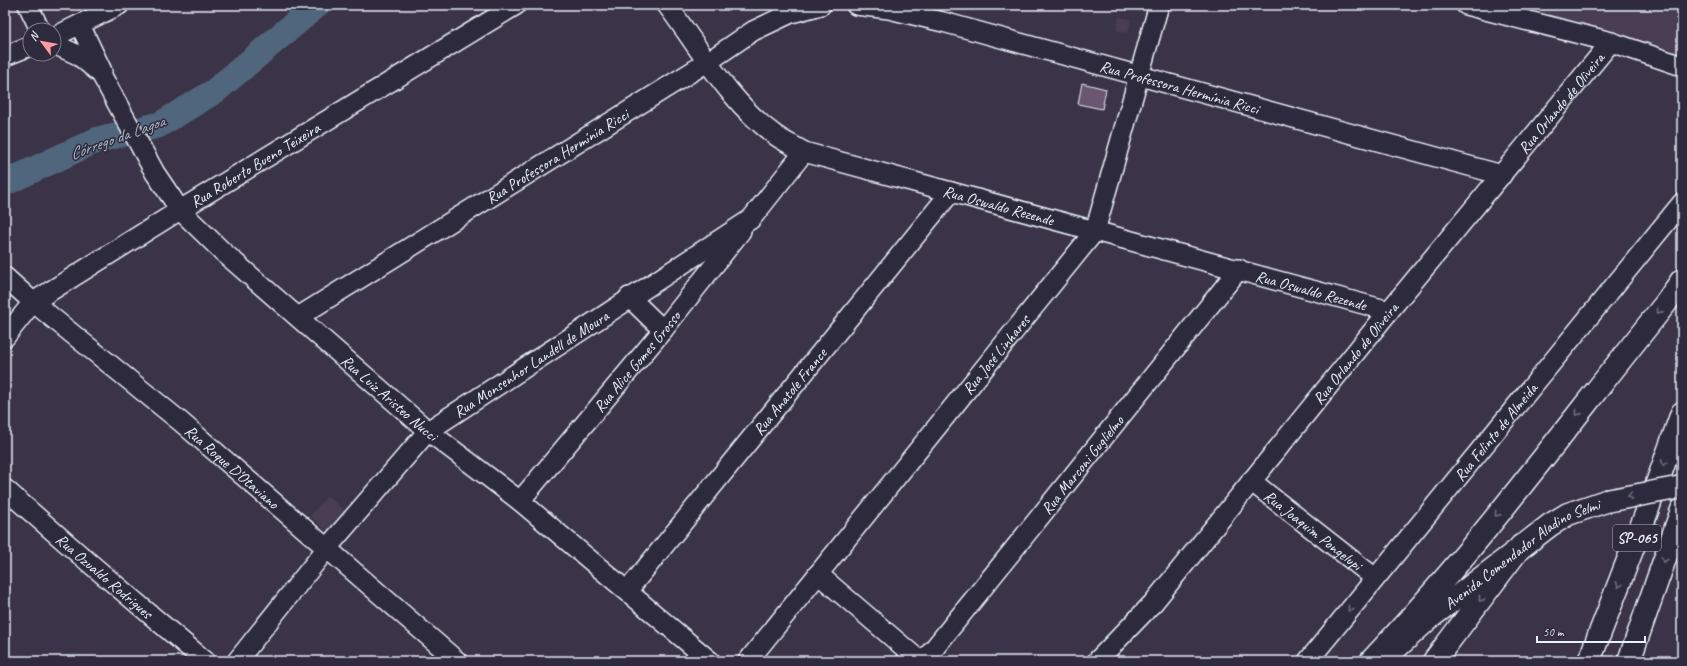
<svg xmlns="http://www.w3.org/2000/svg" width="1687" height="666" font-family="Caveat,sans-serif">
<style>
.built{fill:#493e53}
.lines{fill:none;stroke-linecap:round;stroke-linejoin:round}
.river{stroke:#50667b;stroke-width:26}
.building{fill:#6b576f;stroke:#e8f1f8}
.minor-casing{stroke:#e8f1f8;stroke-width:22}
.major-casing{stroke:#e8f1f8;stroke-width:25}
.highway-casing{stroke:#e8f1f8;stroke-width:25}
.minor{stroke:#2f2a3d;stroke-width:19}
.major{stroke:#2f2a3d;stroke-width:22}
.highway{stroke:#2f2a3d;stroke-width:22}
.major-bridge-casing{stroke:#e8f1f8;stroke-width:25;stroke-linecap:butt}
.major-bridge{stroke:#2f2a3d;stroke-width:22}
.oneway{stroke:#70707e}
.labels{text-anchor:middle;stroke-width:3;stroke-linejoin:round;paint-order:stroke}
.shield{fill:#2f2a3d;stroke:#b0b5c0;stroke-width:1}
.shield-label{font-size:15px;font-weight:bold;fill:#e8f1f8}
.street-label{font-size:16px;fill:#e8f1f8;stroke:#2f2a3d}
.water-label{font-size:17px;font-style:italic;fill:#abb9c6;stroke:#2f2a3d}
</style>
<rect width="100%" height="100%" fill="#3b3347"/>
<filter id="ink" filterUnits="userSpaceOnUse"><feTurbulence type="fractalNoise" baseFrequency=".025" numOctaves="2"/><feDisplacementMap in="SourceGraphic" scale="8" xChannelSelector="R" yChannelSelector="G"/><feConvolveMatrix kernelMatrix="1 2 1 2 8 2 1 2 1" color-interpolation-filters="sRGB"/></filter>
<g filter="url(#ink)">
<path class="built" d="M1504 5H1682V53L1503 6Z
M1119 17 1131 19 1128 33 1116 30Z
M327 496 346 512 328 532 310 516Z"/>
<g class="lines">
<path class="river" d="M5 183 97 140 159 125 215 91 317 5"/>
</g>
<path class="building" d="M1082 83 1106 89 1102 109 1078 104Z"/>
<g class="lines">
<g class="minor-casing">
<g id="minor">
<path d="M28 5 40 30"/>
<path id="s1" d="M667 5C700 49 730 103 775 135 784 142 795 146 804 152L1389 311"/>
<path id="s2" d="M856 5 889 9 943 22 1502 175"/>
<path d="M1466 5 1611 42 1682 66"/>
<path d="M80 25 102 71"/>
<path d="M54 37 119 5"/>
<path id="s3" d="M54 44 78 55 101 74 155 173 180 210 222 251 428 431 520 501 710 661"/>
<path d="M5 56 30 46"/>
<path id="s4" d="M5 277 33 302 181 422 457 661"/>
<path d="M629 297 663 330"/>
<path id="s5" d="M298 317 709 61 753 31 791 13 821 5"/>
<path id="s6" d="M5 337 33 302 180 210 516 5"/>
<path id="s7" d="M1251 481 1375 578"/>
<path id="s8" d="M5 489 79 554 205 661"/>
<path id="s9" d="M520 501 663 330 741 231"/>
<path d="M818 574 920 661"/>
<path id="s10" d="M628 590 951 192"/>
<path id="s11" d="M237 661 327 548 428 431 751 219 804 152"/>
<path id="s12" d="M748 661 1095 231 1159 5"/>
<path id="s13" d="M924 661 1239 269"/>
<path id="s14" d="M1097 661 1153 603 1389 311 1611 42"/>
<path id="s15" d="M1308 661 1682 203"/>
</g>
</g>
<g class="major-casing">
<g id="major">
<path id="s16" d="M1383 660 1427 620 1550 525 1568 514 1606 501"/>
</g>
</g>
<g class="highway-casing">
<path id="highway" d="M1371 661C1477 549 1569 423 1666 303L1682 280
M1434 661 1521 546
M1589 661 1646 514 1682 413
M1629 661 1682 510"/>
</g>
<use href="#minor" class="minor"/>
<use href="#major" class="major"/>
<use href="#highway" class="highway"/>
<g class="major-bridge-casing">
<path id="major-bridge" d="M1606 501 1682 487"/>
</g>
<use href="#major-bridge" class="major-bridge"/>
</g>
<defs><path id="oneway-chevron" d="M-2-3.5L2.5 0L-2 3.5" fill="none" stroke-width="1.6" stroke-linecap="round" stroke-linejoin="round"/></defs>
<g class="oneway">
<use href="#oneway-chevron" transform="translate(1659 311) rotate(129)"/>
<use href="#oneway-chevron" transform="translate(1578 413) rotate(129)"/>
<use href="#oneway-chevron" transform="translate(1664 463) rotate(110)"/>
<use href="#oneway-chevron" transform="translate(1630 496) rotate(169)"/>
<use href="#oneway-chevron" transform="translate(1497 514) rotate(130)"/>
<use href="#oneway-chevron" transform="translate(1664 560) rotate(110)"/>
<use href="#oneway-chevron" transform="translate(1619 585) rotate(111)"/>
<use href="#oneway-chevron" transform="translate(1481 599) rotate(127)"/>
<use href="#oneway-chevron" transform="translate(1350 609) rotate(129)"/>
</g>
</g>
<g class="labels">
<rect class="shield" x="1613" y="525" width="48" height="26" rx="3"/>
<g class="shield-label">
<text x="1637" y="543">SP-065</text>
</g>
<g class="street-label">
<text dy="6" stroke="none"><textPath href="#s2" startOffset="334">Rua Professora Hermínia Ricci</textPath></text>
<text dy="6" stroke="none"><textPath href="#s14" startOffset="726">Rua Orlando de Oliveira</textPath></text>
<text dy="6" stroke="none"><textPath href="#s5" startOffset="305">Rua Professora Hermínia Ricci</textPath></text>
<text dy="6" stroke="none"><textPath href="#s6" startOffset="306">Rua Roberto Bueno Teixeira</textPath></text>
<text dy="6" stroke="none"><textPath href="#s1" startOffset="405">Rua Oswaldo Rezende</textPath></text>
<text dy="6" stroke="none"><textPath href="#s1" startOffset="729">Rua Oswaldo Rezende</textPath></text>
<text dy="6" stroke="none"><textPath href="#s14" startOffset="402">Rua Orlando de Oliveira</textPath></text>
<text dy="6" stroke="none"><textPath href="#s12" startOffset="394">Rua José Linhares</textPath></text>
<text dy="6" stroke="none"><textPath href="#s9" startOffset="182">Rua Alice Gomes Grosso</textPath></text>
<text dy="6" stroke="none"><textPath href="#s11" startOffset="422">Rua Monsenhor Landell de Moura</textPath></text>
<text dy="6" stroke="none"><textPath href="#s10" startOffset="256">Rua Anatole France</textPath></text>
<text dy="6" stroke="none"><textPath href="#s3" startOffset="495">Rua Luiz Aristeo Nucci</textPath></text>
<text dy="6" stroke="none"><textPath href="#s15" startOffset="296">Rua Felinto de Almeida</textPath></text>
<text dy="6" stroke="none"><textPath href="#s13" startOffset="252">Rua Marconi Guglielmo</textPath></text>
<text dy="6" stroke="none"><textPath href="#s4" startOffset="296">Rua Roque D'Otaviano</textPath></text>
<text dy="6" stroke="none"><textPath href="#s7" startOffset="79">Rua Joaquim Pongelupi</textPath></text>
<text dy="6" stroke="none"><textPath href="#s16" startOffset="176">Avenida Comendador Aladino Selmi</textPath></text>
<text dy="6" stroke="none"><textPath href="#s8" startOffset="132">Rua Ozualdo Rodrigues</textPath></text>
</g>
<g class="water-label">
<text transform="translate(117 137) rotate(-20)" y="6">Córrego da Lagoa</text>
</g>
</g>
<rect width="1687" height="666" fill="none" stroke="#2f2a3d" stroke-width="20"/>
<rect x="10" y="10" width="1667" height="646" fill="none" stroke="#e8f1f8" stroke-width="1.5" filter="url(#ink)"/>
<g transform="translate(42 42) rotate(302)"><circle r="19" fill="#2f2a3d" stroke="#797a88"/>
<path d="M0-3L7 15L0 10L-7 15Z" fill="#ff9aa2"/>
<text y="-6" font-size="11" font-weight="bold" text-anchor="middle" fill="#e8f1f8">N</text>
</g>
<path d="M1537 636v6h108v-6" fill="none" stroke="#e8f1f8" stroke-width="2"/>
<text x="1543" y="636" font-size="12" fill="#e8f1f8" stroke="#2f2a3d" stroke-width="3" paint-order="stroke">50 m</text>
</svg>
